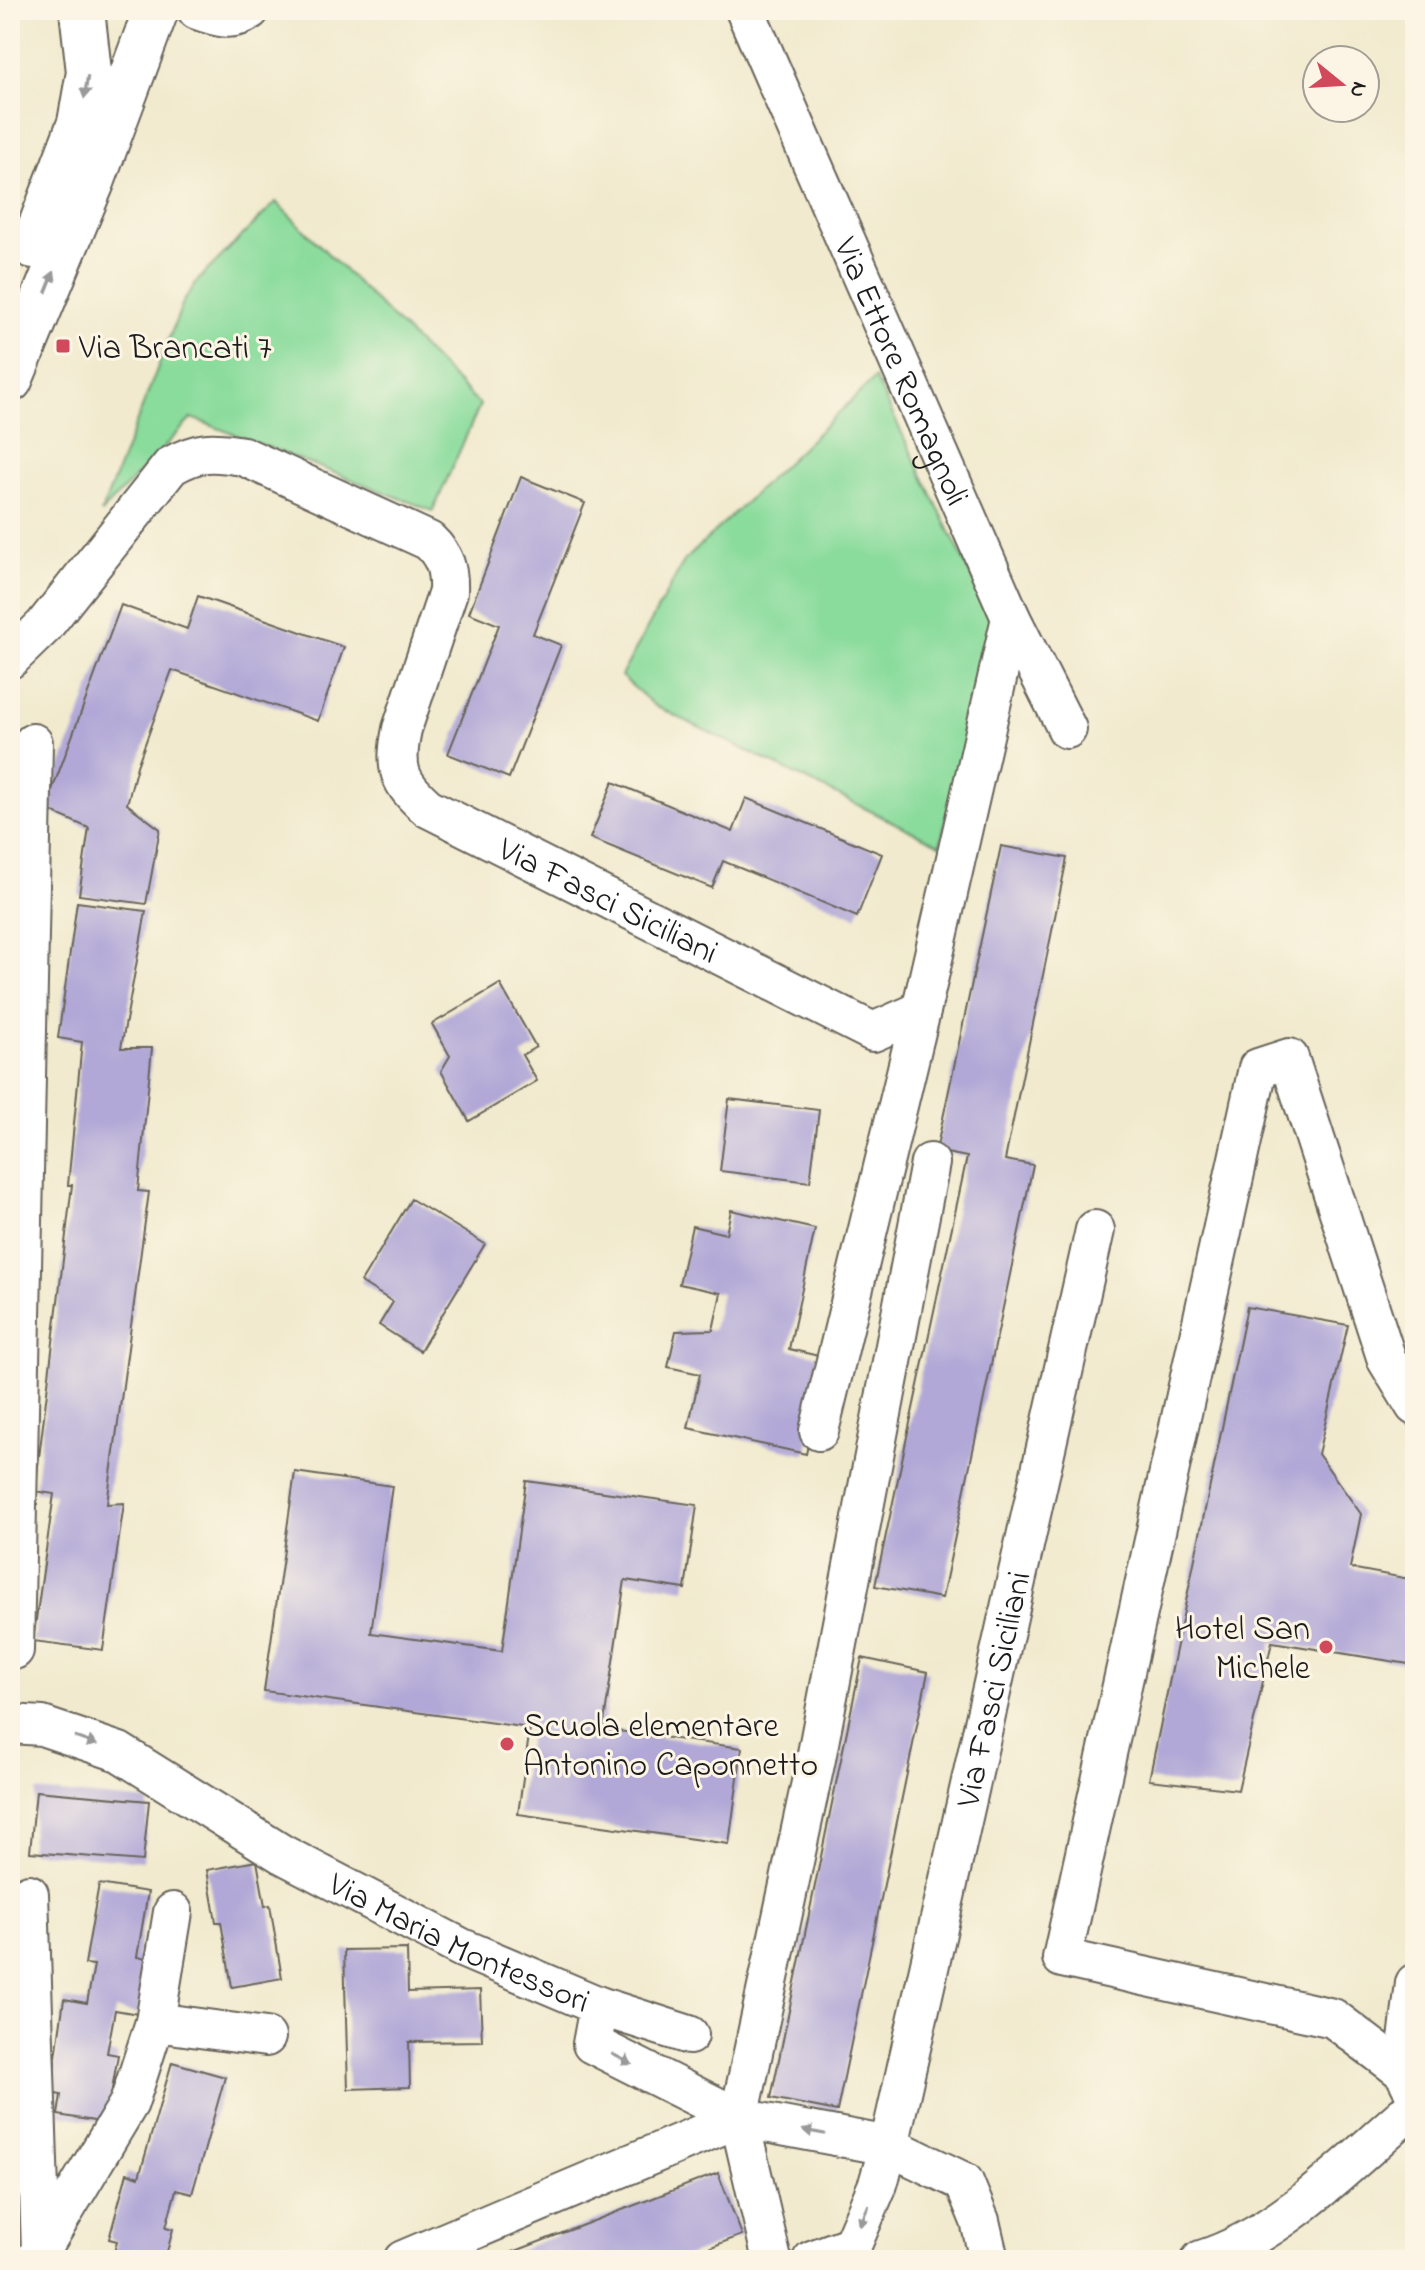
<svg xmlns="http://www.w3.org/2000/svg" width="1425" height="2270" font-family="'Indie Flower',sans-serif">
<style>
.green{fill:#8adc9c;stroke:#537c5c;stroke-width:2}
.building{fill:#b1a8d7}
.lines{fill:none;stroke-linecap:round;stroke-linejoin:round}
.minor-casing{stroke:#67645a;stroke-width:42}
.major-casing{stroke:#67645a;stroke-width:48}
.minor{stroke:#fff;stroke-width:38}
.major{stroke:#fff;stroke-width:44}
.oneway{fill:#999}
.poi-dot{fill:#d1495b;stroke:#fcf5e5;stroke-width:3}
.labels{text-anchor:middle;stroke-width:6;stroke-linejoin:round;paint-order:stroke}
.poi-label{font-size:34px;fill:#1c1c1c;stroke:#fcf5e5;text-anchor:start}
.street-label{font-size:34px;fill:#1c1c1c;stroke:#fcf5e5}
</style>
<rect width="100%" height="100%" fill="#fcf5e5"/>
<filter id="ink" filterUnits="userSpaceOnUse"><feTurbulence type="fractalNoise" baseFrequency=".0125" numOctaves="2"/><feDisplacementMap in="SourceGraphic" scale="16" xChannelSelector="R" yChannelSelector="G"/><feConvolveMatrix kernelMatrix="1 2 1 2 8 2 1 2 1" color-interpolation-filters="sRGB"/></filter>
<filter id="wash" filterUnits="userSpaceOnUse"><feTurbulence type="fractalNoise" baseFrequency=".006" numOctaves="4" result="noise"/><feDisplacementMap in="SourceGraphic" scale="32" xChannelSelector="R" yChannelSelector="G"/><feGaussianBlur stdDeviation="1.8" result="paint"/><feColorMatrix in="noise" values="0 0 0 0 0 0 0 0 0 0 0 0 0 0 0 0 0 1.4 0 .05"/><feComposite in="paint" operator="in"/></filter>
<g filter="url(#wash)">
<rect width="100%" height="100%" fill="#f1eace"/>
<path class="green" d="M276 202 480 405 433 511 192 418 101 513 184 300 200 278Z
M875 378 995 624 940 845 655 706 621 676 684 561Z"/>
<g id="blocks">
<path class="building" d="M521 477 585 503 533 634 561 645 509 778 448 754 499 625 469 613Z
M198 596 344 647 318 721 172 670 137 766 127 804 160 829 146 904 79 895 89 828 45 809 121 605 187 629Z
M613 782 733 832 746 798 882 854 857 917 723 861 712 888 590 838Z
M1001 846 1067 858 1005 1160 1033 1165 942 1598 875 1586 967 1157 936 1151Z
M77 902 146 911 121 1048H152L138 1191 149 1192 107 1504 124 1503 103 1650 33 1641 54 1494 35 1491 72 1185H68L82 1042 58 1038Z
M500 984 536 1047 522 1055 537 1081 469 1121 441 1071 450 1056 432 1024Z
M729 1099 819 1110 810 1182 720 1171Z
M411 1199 485 1244 420 1351 379 1325 393 1302 361 1282Z
M731 1210 815 1229 789 1349 827 1358 806 1454 688 1428 700 1374 668 1367 676 1331 713 1330 721 1293 679 1284 692 1226 726 1234Z
M1247 1307 1348 1325 1318 1454 1361 1514 1350 1568 1415 1580V1665L1272 1642 1238 1790 1149 1780Z
M295 1472 392 1486 371 1633 502 1651 526 1481 697 1505 685 1589 625 1580 603 1729 742 1748 729 1844 518 1814 530 1728 264 1691Z
M862 1658 928 1672 837 2111 771 2098Z
M36 1791 149 1801 143 1861 30 1852Z
M257 1861 265 1906 270 1905 282 1978 232 1987 221 1922H216L207 1870Z
M99 1884 148 1892 137 1957 148 1959 138 2014 115 2010 107 2053 118 2055 106 2123 58 2115 61 2095 51 2093 64 1999 87 2003 94 1965 85 1964Z
M407 1949 408 1992 480 1990 482 2041 409 2042 410 2087 348 2089 344 1950Z
M172 2062 225 2077 192 2194 176 2190 166 2227 173 2229 165 2260H112L117 2241 109 2239 127 2173 139 2177Z
M718 2173 742 2235 678 2260H492Z"/>
</g>
</g>
<g filter="url(#ink)">
<use href="#blocks" fill-opacity="0" stroke="#67645a" stroke-width="2"/>
<g class="lines">
<g class="minor-casing">
<g id="minor">
<path d="M197 10C216 17 233 23 250 10"/>
<path id="s1" d="M745 10 1011 618 1067 729"/>
<path id="s2" d="M10 659 44 626 171 466C199 450 212 451 243 456L429 541C445 556 449 570 448 592L402 729C394 768 398 782 428 808L873 1032 921 1011 1011 618"/>
<path d="M1415 1406 1387 1360 1289 1058 1258 1068 1062 1958 1333 2018 1404 2072 1415 2094"/>
<path d="M819 1431 921 1011"/>
<path d="M10 1651 14 1650 33 743"/>
<path id="s3" d="M10 1724 42 1726 119 1752 282 1854 462 1948 599 2006 592 2044 739 2118 772 2260"/>
<path d="M29 1894 41 2250"/>
<path d="M599 2006 689 2035"/>
<path d="M155 2022 266 2037"/>
<path d="M1404 2072 1415 1983"/>
<path d="M739 2118 816 1759 930 1163"/>
<path d="M35 2260 129 2103 155 2022 173 1912"/>
<path d="M403 2260 739 2118 889 2146 878 2184 852 2245 812 2260"/>
<path id="s4" d="M989 2260 980 2221 964 2182 889 2146 1095 1230"/>
<path d="M1201 2260C1282 2235 1351 2160 1415 2106"/>
</g>
</g>
<g class="major-casing">
<path id="major" d="M33 246 80 123 89 72 82 10
M10 380 92 182 156 10"/>
</g>
<use href="#minor" class="minor"/>
<use href="#major" class="major"/>
</g>
<defs><path id="oneway-solid" d="M-6-.8H1V-3.2L6.5 0L1 3.2V.8H-6Z" transform="scale(2)"/></defs>
<g class="oneway">
<use href="#oneway-solid" transform="translate(86 87) rotate(99)"/>
<use href="#oneway-solid" transform="translate(50 282) rotate(-68)"/>
<use href="#oneway-solid" transform="translate(86 1741) rotate(19)"/>
<use href="#oneway-solid" transform="translate(622 2059) rotate(27)"/>
<use href="#oneway-solid" transform="translate(814 2132) rotate(-169)"/>
<use href="#oneway-solid" transform="translate(864 2216) rotate(113)"/>
</g>
</g>
<g class="poi-dot">
<rect x="55" y="338" width="16" height="16" rx="4"/>
<circle cx="1326" cy="1647" r="8"/>
<circle cx="507" cy="1744" r="8"/>
</g>
<g class="labels">
<g class="poi-label">
<text x="79" y="358">Via Brancati 7</text>
<text x="1310" y="1639" text-anchor="end">Hotel San<tspan x="1310" dy="39">Michele</tspan></text>
<text x="523" y="1736">Scuola elementare<tspan x="523" dy="39">Antonino Caponnetto</tspan></text>
</g>
<g class="street-label">
<text dy="12" stroke="none"><textPath href="#s1" startOffset="394">Via Ettore Romagnoli</textPath></text>
<text dy="12" stroke="none"><textPath href="#s2" startOffset="1024">Via Fasci Siciliani</textPath></text>
<text dy="12" stroke="none"><textPath href="#s4" startOffset="634">Via Fasci Siciliani</textPath></text>
<text dy="12" stroke="none"><textPath href="#s3" startOffset="504">Via Maria Montessori</textPath></text>
</g>
</g>
<rect width="1425" height="2270" fill="none" stroke="#fcf5e5" stroke-width="40"/>
<g transform="translate(1341 84) rotate(108)"><circle r="38" fill="#fcf5e5" stroke="#a29e95" stroke-width="2"/>
<path d="M0-6L14 30L0 20L-14 30Z" fill="#d1495b"/>
<text y="-12" font-size="22" font-weight="bold" text-anchor="middle" fill="#1c1c1c">N</text>
</g>
</svg>
